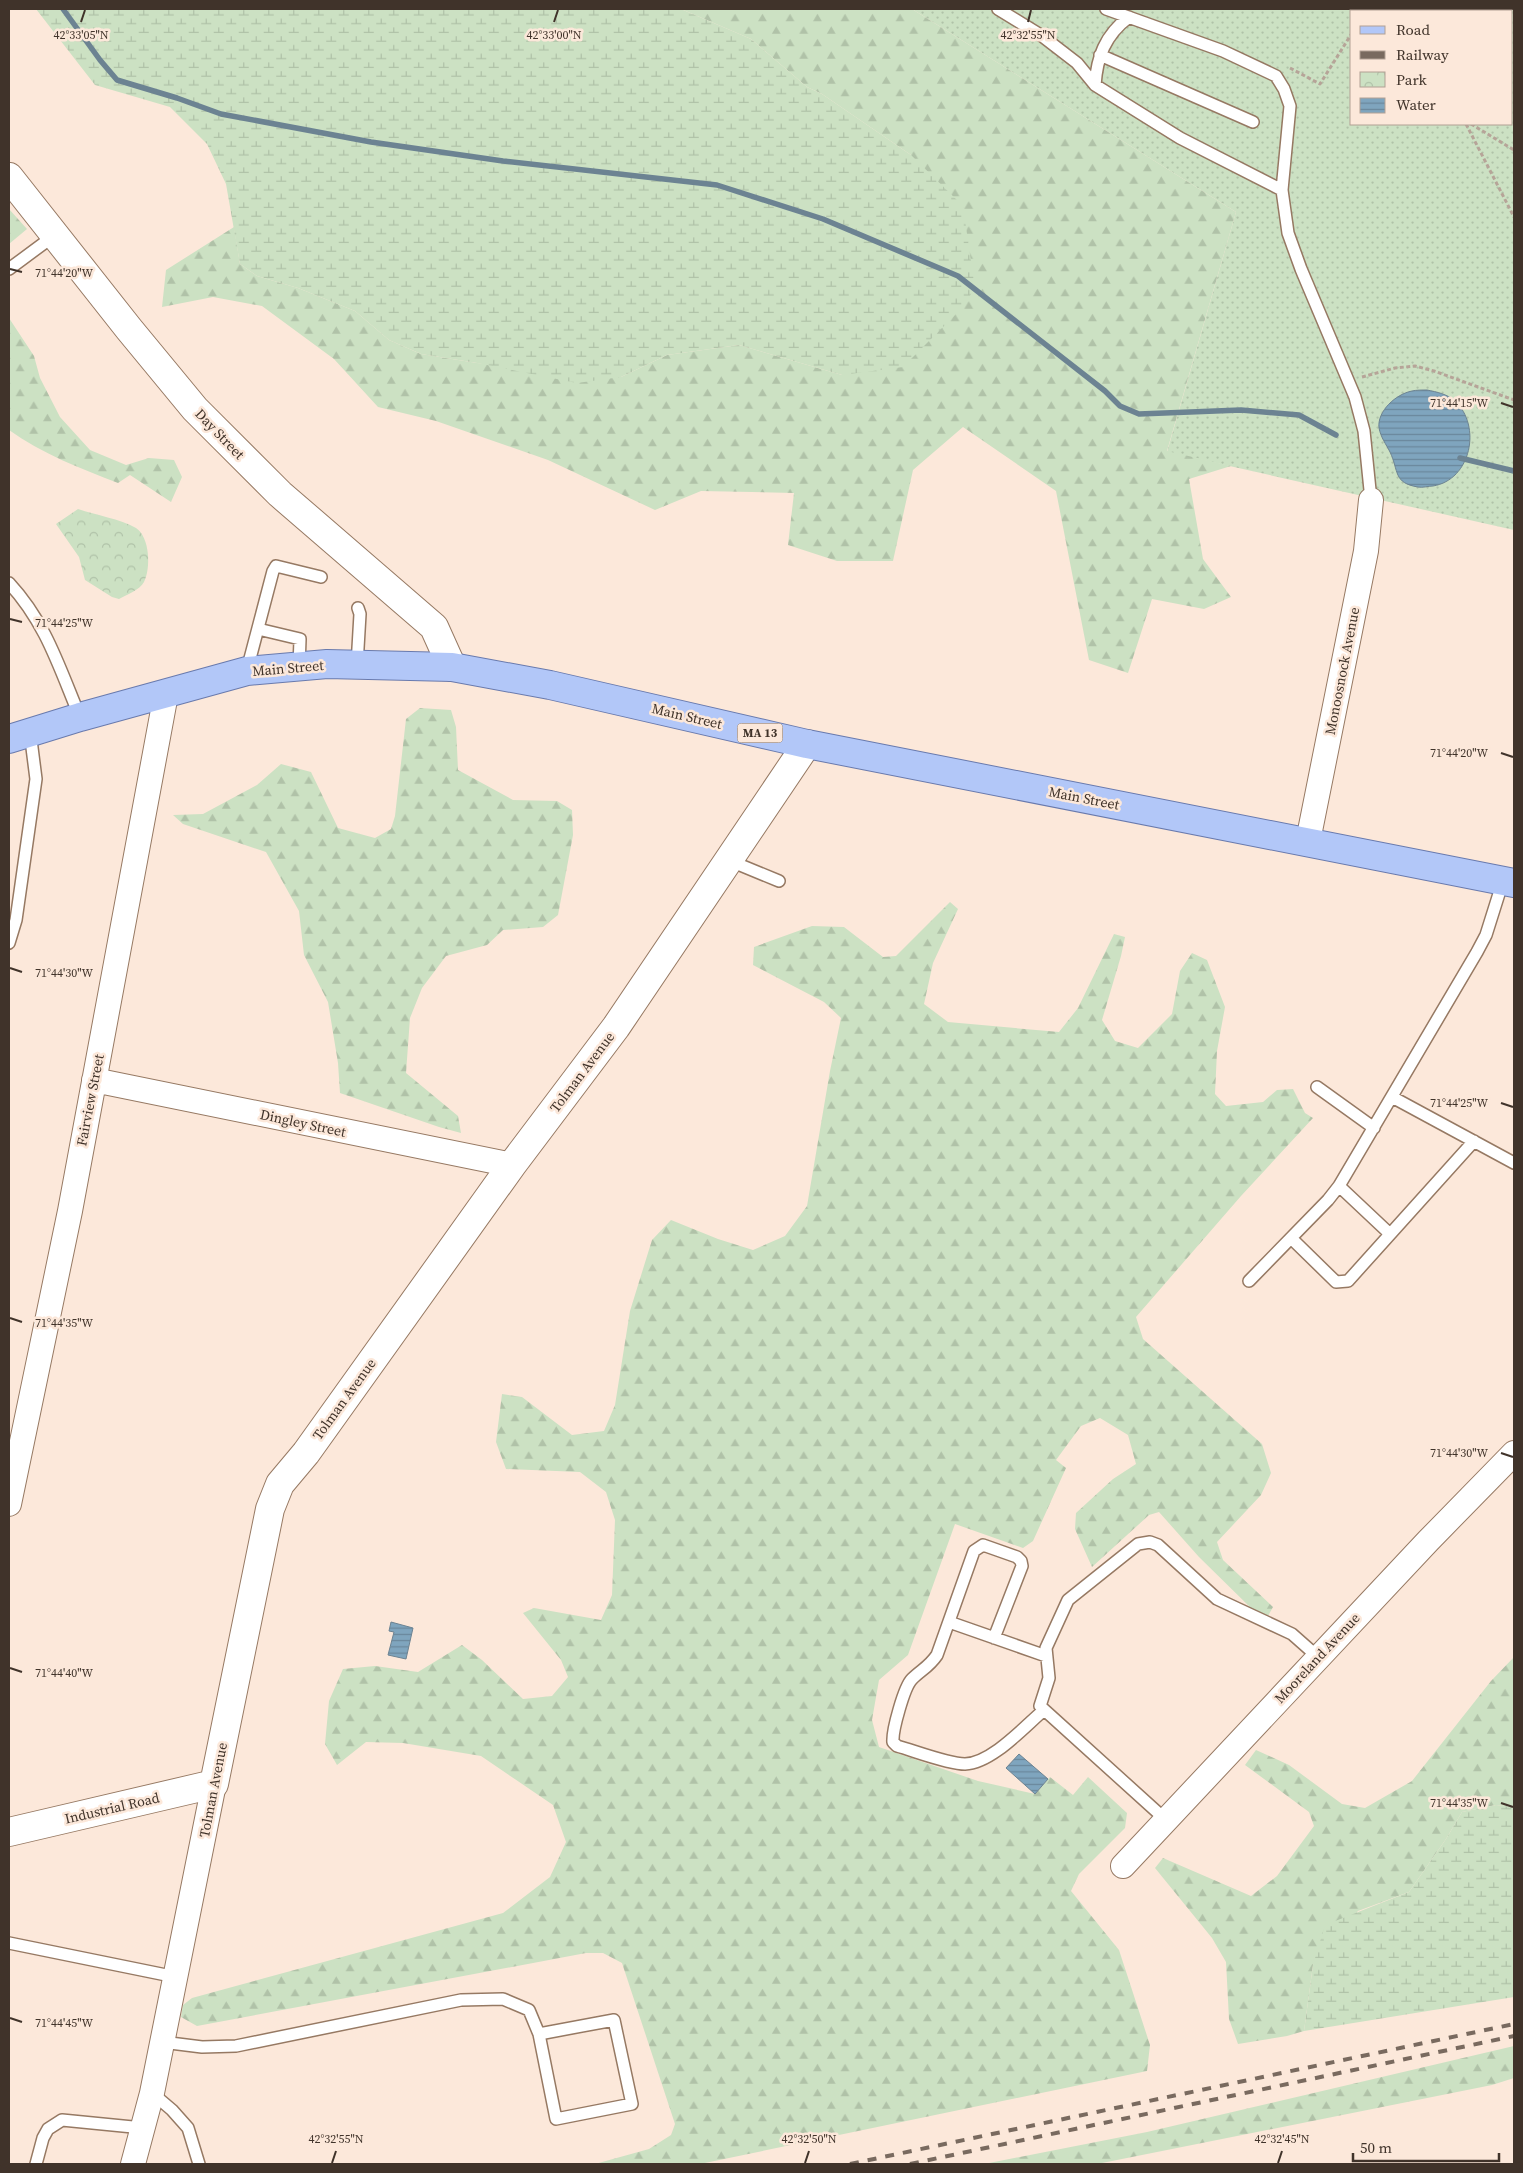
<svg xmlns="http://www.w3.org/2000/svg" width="1523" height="2173" font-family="'Source Serif 4',serif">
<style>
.grass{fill:url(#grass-dots);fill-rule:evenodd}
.forest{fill:url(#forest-firs)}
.wetland{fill:url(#wetland-marsh)}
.park{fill:url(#park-crowns)}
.water{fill:url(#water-rules);stroke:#6c8392}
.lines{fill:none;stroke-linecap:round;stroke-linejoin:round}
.stream{stroke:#6c8392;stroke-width:5.5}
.lane-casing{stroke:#967963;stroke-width:14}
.street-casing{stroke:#967963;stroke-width:26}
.secondary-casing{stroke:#967963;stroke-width:30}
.primary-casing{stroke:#697aad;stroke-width:30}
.path{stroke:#b6a498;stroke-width:3;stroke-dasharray:4 2.5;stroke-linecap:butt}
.lane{stroke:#fff;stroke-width:11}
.street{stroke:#fff;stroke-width:24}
.secondary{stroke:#fff;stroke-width:28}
.primary{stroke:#b2c7f8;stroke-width:28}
.rail{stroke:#796a5f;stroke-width:4;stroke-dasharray:9 9;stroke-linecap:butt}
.ticks{fill:none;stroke:#40332a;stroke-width:2}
.labels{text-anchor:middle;stroke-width:5;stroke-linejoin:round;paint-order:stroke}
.shield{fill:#fce8da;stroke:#78695f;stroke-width:1}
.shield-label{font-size:12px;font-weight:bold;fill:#40332a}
.street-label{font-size:14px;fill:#40332a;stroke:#fce8da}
.ticks-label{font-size:12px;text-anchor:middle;fill:#40332a;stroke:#fce8da;stroke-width:5;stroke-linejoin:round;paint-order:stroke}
</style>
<defs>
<pattern id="grass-dots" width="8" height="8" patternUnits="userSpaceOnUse" patternTransform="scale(1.25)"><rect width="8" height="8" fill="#cce1c3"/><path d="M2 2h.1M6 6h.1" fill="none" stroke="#b0c2a8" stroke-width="1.8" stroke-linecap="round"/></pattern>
<pattern id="forest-firs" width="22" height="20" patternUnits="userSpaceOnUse" patternTransform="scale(1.25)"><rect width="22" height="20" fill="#cce1c3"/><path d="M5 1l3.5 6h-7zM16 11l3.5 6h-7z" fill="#b0c2a8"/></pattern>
<pattern id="wetland-marsh" width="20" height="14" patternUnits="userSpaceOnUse" patternTransform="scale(1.25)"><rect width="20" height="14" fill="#cce1c3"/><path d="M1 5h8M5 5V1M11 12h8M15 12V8" fill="none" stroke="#b0c2a8"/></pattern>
<pattern id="park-crowns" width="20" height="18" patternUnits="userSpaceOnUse" patternTransform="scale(1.25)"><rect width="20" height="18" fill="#cce1c3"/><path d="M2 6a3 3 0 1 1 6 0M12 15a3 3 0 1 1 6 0" fill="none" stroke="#b0c2a8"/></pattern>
<pattern id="water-rules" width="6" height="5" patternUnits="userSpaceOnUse" patternTransform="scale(1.25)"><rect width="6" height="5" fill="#7fa5be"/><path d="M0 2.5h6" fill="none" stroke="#69879b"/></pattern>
</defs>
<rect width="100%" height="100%" fill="#fce8da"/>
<path class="grass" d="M912 9H1514V530L1167 452 1236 212ZM1352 11H1512V124H1352Z"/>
<path class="forest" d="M681 9H912L1236 212 1167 451 1231 466 1189 479 1203 559 1231 597 1204 609 1152 599 1128 673 1089 660 1056 491 963 427 913 470 893 561H837L788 545 794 493 701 491 655 510 548 460 436 421 378 407 334 359 262 306 213 297 162 307 166 270 234 227 240 264 257 276 298 288 355 311 389 340 421 354 477 363 621 377 667 355 739 345 842 375 911 155 822 94 807 87 751 39Z
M9 209 27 229 9 244Z
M9 318 34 356 40 378 60 417 90 450 126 465 149 458 174 460 182 477 171 502 130 475 118 483C80 468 42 454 9 430Z
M420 708 451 710 456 727 458 770 513 800 557 801 572 810 573 835 558 915 543 927 503 930 487 945 446 956 422 988 410 1018 406 1073 458 1116 461 1133 439 1127 340 1093 338 1063 328 1002 304 955 299 911 266 852 183 824 173 815 203 814 257 785 281 764 311 772 338 828 375 838 391 829 395 816 406 719Z
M950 902 958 909 933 963 924 1004 948 1022 1059 1032 1078 1008 1114 934 1125 937 1121 956 1102 1020 1115 1041 1138 1048 1172 1014 1180 971 1192 953 1207 960 1225 1007 1217 1051 1215 1094 1226 1106 1263 1102 1277 1090 1293 1089 1305 1113 1313 1118 1241 1196 1136 1317 1143 1339 1262 1444 1271 1473 1261 1495 1217 1542 1223 1560 1273 1607 1268 1616 1255 1612 1199 1557 1159 1512 1149 1515 1092 1567 1075 1529 1076 1513 1113 1479 1136 1464 1128 1435 1100 1418 1081 1426 1056 1460 1066 1468 1033 1541 1023 1548 955 1524 908 1655 879 1680 872 1720 879 1747 978 1781 1035 1794 1050 1777 1073 1795 1088 1777 1127 1813 1125 1828 1079 1874 1071 1891 1119 1950 1150 2045 1147 2071 700 2164H595L649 2149 671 2135 675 2124 622 1963 603 1953H586L197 2026 181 2017 183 2005 192 1998 503 1913 550 1877 566 1842 553 1805 481 1756 403 1743 366 1742 337 1765 325 1744 329 1701 343 1669 375 1666 418 1672 462 1645 482 1660 523 1699 552 1696 568 1677 561 1660 523 1613 534 1608 601 1620 612 1595 615 1520 606 1492 580 1472 506 1469 496 1442 502 1394 522 1397 572 1435 604 1431 615 1405 630 1311 652 1240 671 1220 718 1239 753 1250 785 1236 807 1206 830 1071 841 1018 824 1002 753 965 754 947 812 926 844 927 883 957 896 956Z
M1514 1657V1807L1496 1805 1462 1812 1446 1839 1409 1892 1358 1911 1313 1965 1304 2031 1287 2036 1238 2044 1229 2019 1226 1962 1212 1938 1155 1868 1163 1858 1251 1896 1277 1876 1314 1826 1309 1812 1245 1765 1256 1750 1289 1765 1342 1804 1365 1808 1412 1781 1491 1681Z
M1514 2046V2078L1492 2085 1097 2164H984L1147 2132Z"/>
<path class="wetland" d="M36 9H681L751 39 807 87 822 94 911 155 963 206 975 289 956 314 903 367 842 375 739 345 667 355 621 377 577 383 477 363 421 354 389 340 355 311 298 288 257 276 240 264 226 184 207 144 170 107 95 85Z
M1496 1805 1514 1807V1997L1304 2031 1313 1965 1325 1925 1409 1892 1446 1839 1462 1812Z"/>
<path class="park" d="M78 509C96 515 120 519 136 528 150 537 151 569 144 582 140 590 126 595 119 599L112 597 85 580 79 557 56 524Z"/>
<path class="water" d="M1427 390C1437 392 1447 394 1455 401 1482 426 1471 480 1433 486 1428 486 1423 488 1418 487 1393 483 1399 471 1390 452 1386 444 1381 438 1379 428 1377 411 1396 394 1412 391 1416 390 1422 390 1427 390Z
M391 1622 413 1628 406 1659 388 1655 394 1632 389 1631Z
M1019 1754 1048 1779 1035 1794 1006 1768Z"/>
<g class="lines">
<path class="stream" d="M63 9 100 60 117 80 177 98 221 114 371 142 503 161 717 185 823 219 958 276 1105 391 1120 406 1139 414 1241 410 1299 415 1336 435
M1460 458 1514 471"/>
<g class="lane-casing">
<path id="lane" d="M998 9 1042 36 1077 63 1095 85 1180 138 1282 190
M1106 9 1223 51 1276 76 1284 89 1290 106 1282 190 1288 233 1301 269 1355 397 1364 431 1371 500
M1100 55 1253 122
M1095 85C1097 57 1105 35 1129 17
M9 269 55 235
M9 583C46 623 59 667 80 717
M258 629 300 639 299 667
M357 665 360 614 358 608
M247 670 273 571 276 566 321 577
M728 860 779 881
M9 943 16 920 36 779 30 732
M1317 1087 1374 1128
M1392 1097 1514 1163
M1339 1186 1390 1234
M1291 1238 1336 1282 1348 1281 1474 1141
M1249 1281 1328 1200 1339 1186 1477 952 1486 935 1503 881
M949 1622 1046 1656
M994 1638 1022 1566 1021 1561 1017 1557 983 1545 974 1551 937 1655C929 1667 921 1670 912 1679 904 1687 892 1731 893 1742L897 1746C915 1751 948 1764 965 1764 992 1763 1024 1727 1044 1710
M1166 1820 1040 1706 1049 1678 1046 1648 1068 1600 1138 1544 1150 1542 1158 1545 1217 1599 1292 1634 1318 1657
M9 1943 176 1977
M162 2042 202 2047 236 2046 461 2000 503 1999 529 2010 539 2034 556 2119 632 2104 614 2020 539 2034
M152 2093 172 2110 188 2128 199 2164
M36 2164 43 2138 48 2129 62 2120 143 2128"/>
</g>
<g class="street-casing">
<path id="street" d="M1308 841 1366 551 1371 500
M94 1080 512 1165
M9 1504 70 1211 166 694
M1123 1866 1428 1541 1514 1453
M133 2164 152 2093 214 1784"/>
</g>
<g class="secondary-casing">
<path id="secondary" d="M9 177 129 329 195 409 280 494 434 627 452 667
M9 1832 214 1784 270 1509 280 1484 306 1453 512 1165 616 1027 807 744"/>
</g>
<g class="primary-casing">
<path id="primary" d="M9 739 80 717 247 671 327 664 452 667 550 685 807 744 1514 883"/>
</g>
<path class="path" d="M1290 68 1320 84 1352 33
M1466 124 1514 217
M1471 124 1514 150
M1362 377 1395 368 1415 366 1434 371 1514 400"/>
<use href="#lane" class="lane"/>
<use href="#street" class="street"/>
<use href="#secondary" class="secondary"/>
<use href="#primary" class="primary"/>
<path class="rail" d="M850 2164 1514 2024
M910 2164 1514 2036"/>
</g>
<path class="ticks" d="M81 22 85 10M554 22 558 10M1028 22 1031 10M10 269 22 272M1501 403 1513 407M10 619 22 622M1501 753 1513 757M10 968 22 972M1501 1103 1513 1107M10 1318 22 1322M1501 1453 1513 1457M10 1668 22 1672M1501 1803 1513 1807M10 2018 22 2022M332 2163 336 2151M805 2163 809 2151M1278 2163 1282 2151"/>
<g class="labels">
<rect class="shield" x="737.5" y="723.5" width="45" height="19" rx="4"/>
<g class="shield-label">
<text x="760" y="737">MA 13</text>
</g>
<g class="street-label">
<text transform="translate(220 434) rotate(46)" y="5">Day Street</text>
<text transform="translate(288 668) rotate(-5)" y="5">Main Street</text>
<text transform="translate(1342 671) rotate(-79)" y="5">Monoosnock Avenue</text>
<text transform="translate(687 716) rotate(13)" y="5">Main Street</text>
<text transform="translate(1084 798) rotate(11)" y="5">Main Street</text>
<text transform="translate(582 1072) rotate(-53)" y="5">Tolman Avenue</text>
<text transform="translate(90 1100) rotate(-79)" y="5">Fairview Street</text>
<text transform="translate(303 1123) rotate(12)" y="5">Dingley Street</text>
<text transform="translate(344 1399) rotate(-54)" y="5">Tolman Avenue</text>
<text transform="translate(1317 1658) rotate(-47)" y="5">Mooreland Avenue</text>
<text transform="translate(213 1790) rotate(-79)" y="5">Tolman Avenue</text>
<text transform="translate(112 1808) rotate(-13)" y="5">Industrial Road</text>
</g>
</g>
<g class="ticks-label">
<text x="81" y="39">42°33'05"N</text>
<text x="554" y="39">42°33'00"N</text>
<text x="1028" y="39">42°32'55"N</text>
<text x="64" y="277">71°44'20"W</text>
<text x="1459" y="407">71°44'15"W</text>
<text x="64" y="627">71°44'25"W</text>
<text x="1459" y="757">71°44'20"W</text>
<text x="64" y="977">71°44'30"W</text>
<text x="1459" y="1107">71°44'25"W</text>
<text x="64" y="1327">71°44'35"W</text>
<text x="1459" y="1457">71°44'30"W</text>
<text x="64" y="1677">71°44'40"W</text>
<text x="1459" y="1807">71°44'35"W</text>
<text x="64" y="2027">71°44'45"W</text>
<text x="336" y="2143">42°32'55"N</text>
<text x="809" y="2143">42°32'50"N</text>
<text x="1282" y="2143">42°32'45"N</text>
</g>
<rect width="1523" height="2173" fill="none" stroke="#40332a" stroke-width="20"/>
<rect x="1350" y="10" width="162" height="115" fill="#fce8da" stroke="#b1a094"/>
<rect x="1360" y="26" width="25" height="8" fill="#b2c7f8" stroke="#b1a094"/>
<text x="1396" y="35" font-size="15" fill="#40332a">Road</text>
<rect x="1360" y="51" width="25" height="8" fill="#796a5f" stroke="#b1a094"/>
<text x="1396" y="60" font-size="15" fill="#40332a">Railway</text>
<rect x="1360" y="72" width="25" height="15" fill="url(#park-crowns)" stroke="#b1a094"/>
<text x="1396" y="85" font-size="15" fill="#40332a">Park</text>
<rect x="1360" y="98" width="25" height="15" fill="url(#water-rules)" stroke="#b1a094"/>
<text x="1396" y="110" font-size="15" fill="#40332a">Water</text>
<path d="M1353 2153v8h146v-8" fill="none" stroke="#40332a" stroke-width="2.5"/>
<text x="1360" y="2153" font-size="15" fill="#40332a" stroke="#fce8da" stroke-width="4" paint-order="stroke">50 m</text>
</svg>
